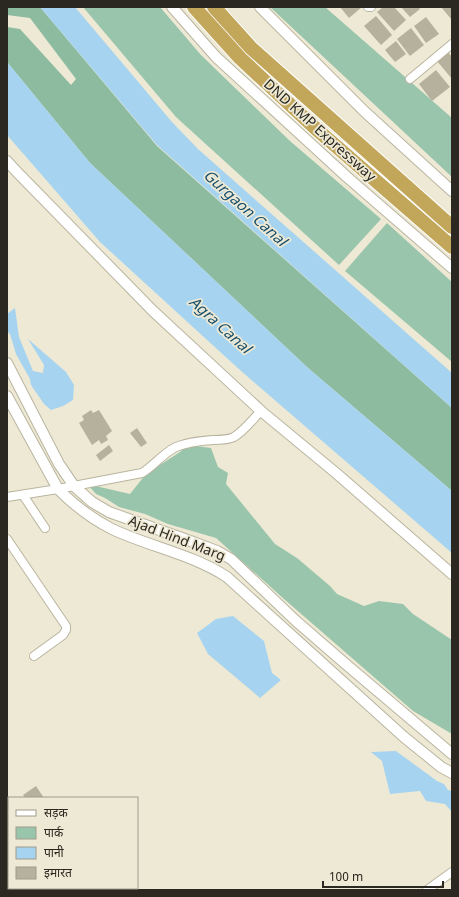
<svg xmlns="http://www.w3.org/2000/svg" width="459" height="897" font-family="Georgia,'Noto Sans Devanagari',serif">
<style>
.green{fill:#99c5ac}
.forest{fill:#8dbba0}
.water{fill:#a6d4f0}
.building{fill:#b5b19c}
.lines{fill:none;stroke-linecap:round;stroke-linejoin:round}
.minor-casing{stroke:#b9b5a0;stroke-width:10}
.tertiary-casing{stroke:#b9b5a0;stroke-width:12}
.trunk-casing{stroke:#fff;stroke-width:16}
.minor{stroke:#fff;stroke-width:8}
.tertiary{stroke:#fff;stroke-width:10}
.trunk{stroke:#c2a65a;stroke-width:14}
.labels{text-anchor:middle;stroke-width:3.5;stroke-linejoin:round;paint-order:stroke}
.street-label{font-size:14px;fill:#2a2820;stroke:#eee9d4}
.water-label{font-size:15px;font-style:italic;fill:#174f6c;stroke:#eee9d4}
</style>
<rect width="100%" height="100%" fill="#eee9d4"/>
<path class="green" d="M83 7H160L201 55 290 141 381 219 339 265 176 117Z
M270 7H325L452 118V177Z
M387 223 452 282V362L345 271Z
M188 445 211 448 218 467 228 473 226 484 275 544 297 558 330 586 337 594 364 606 379 601 403 604 413 614 452 640V734L413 711 284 599 216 538 168 524 145 514 119 507 105 498 96 494 87 484 130 494 146 474 180 452Z"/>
<path class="forest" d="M7 7H40L157 146 452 408V491L308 368 90 163 7 62V27L20 29 71 85 76 79 30 18 7 15Z"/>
<path class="water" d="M40 7H75L172 122 198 149 452 373V408L157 145Z
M7 62 90 163 308 368 452 491V553L241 371 100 242 7 135Z
M15 308 19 337 33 371 43 373 44 365 28 339 66 372 74 385 73 400 63 406 51 410 44 404 31 385 30 379 16 354 10 334 7 331V314Z
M233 616 264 641 272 673 281 680 260 698 208 654 197 633 216 619Z
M366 748 371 752 396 751 437 781 444 784 448 790 452 791V812L445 804 426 801 420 791 390 794 382 761Z"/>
<path class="building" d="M340 7H362L349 18Z
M383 7H394L406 20 394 31 377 12Z
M401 7H419L420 9 410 17Z
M441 7H452V20Z
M376 16 392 35 381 45 364 26Z
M426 17 439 34 426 43 414 26Z
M411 28 424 45 410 56 397 39Z
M396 41 406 54 395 62 385 50Z
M448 52 452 57V79L437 61Z
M436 70 450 87 432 101 419 84Z
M91 410 93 413 99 410 112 431 106 436 108 440 101 444 99 440 92 445 79 423 84 420 82 416Z
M137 428 147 443 141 447 130 433Z
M109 445 113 451 100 461 96 455Z
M36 786 44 798H25L23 795Z
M9 805V819L7 821V807Z
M9 856V876L7 877V858Z"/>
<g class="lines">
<g class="minor-casing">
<path id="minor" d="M368 7H371
M410 79 452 44
M23 495 45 528
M7 497 58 489 142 473C154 466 163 453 176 447 188 442 200 441 213 440 220 440 228 440 234 437 244 431 253 419 261 411
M7 539 66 626V630L63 635 34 656
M7 828 9 831
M50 888 51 890
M427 890 452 872"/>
</g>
<g class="tertiary-casing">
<path id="tertiary" d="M172 7 216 57 347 177 452 268
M260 7 365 112 452 191
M7 161 16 171 153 311 261 411 336 473 452 574
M7 363 59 464 74 486 92 502 109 512 193 542 217 551 231 559 296 621 348 666 452 754
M7 396 58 489C74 505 92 519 112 529 150 547 192 554 227 577L404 737 441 767 452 773"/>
</g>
<g class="trunk-casing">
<path id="trunk" d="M194 7 240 58 314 127 452 247
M214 7 251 48 452 227"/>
</g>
<use href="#minor" class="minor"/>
<use href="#tertiary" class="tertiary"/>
<use href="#trunk" class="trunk"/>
</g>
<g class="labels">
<g class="street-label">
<text transform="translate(320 130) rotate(42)" y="5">DND KMP Expressway</text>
<text transform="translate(177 538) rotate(21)" y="5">Ajad Hind Marg</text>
</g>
<g class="water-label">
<text transform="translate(245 208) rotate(42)" y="5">Gurgaon Canal</text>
<text transform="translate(220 325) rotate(42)" y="5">Agra Canal</text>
</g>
</g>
<rect width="459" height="897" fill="none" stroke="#2a2820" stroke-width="16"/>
<rect x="8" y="797" width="130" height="92" fill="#eee9d4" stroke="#a09c8c"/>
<rect x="16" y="810" width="20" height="6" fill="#ffffff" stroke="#a09c8c"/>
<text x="44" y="817" font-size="12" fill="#2a2820">सड़क</text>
<rect x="16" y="827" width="20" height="12" fill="#99c5ac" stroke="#a09c8c"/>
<text x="44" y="837" font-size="12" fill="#2a2820">पार्क</text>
<rect x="16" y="847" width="20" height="12" fill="#a6d4f0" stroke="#a09c8c"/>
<text x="44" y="857" font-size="12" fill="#2a2820">पानी</text>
<rect x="16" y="867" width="20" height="12" fill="#b5b19c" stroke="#a09c8c"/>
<text x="44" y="877" font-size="12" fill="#2a2820">इमारत</text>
<path d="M323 881v6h120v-6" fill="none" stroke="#2a2820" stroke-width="2"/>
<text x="329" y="881" font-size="12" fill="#2a2820" stroke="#eee9d4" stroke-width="3" paint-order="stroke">100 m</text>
</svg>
